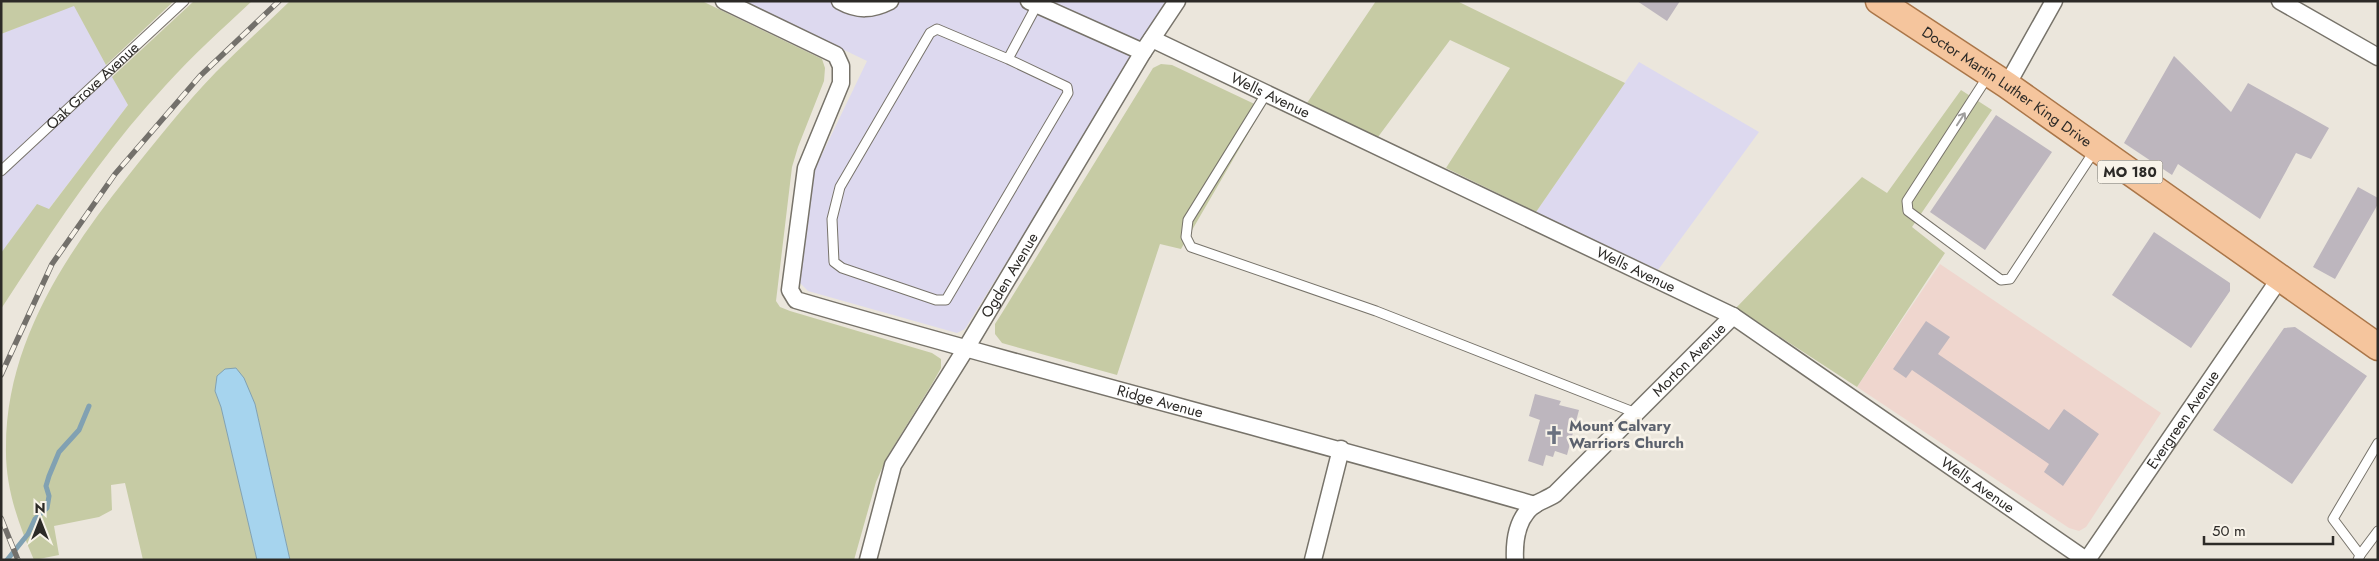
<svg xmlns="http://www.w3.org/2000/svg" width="2379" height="561" font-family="Jost,sans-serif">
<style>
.industrial{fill:#ddd9ef}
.education{fill:#efd6ce}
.green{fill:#c6cba4}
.water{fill:#a6d4ee;stroke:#81a1b2}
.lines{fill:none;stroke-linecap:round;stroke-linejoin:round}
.stream{stroke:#81a1b2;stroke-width:5}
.building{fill:#bdb6be}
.lane-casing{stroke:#77736a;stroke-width:11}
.street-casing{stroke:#77736a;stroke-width:19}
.primary-casing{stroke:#aa7649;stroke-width:29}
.lane{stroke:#fff;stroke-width:9}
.street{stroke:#fff;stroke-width:16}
.primary{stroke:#f5c59d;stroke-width:26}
.rail-casing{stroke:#73706b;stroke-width:5.5}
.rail{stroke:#f8f3e9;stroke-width:4;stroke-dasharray:11;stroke-linecap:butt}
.oneway{stroke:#a09f9e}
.labels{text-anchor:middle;stroke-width:5;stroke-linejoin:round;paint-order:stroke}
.shield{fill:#f8f3e9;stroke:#696661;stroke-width:1}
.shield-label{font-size:14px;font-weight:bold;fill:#2c2a27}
.street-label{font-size:15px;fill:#2c2a27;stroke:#f8f3e9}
.worship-label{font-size:15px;font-weight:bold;fill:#5b616d;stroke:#f8f3e9;text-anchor:start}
</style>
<rect width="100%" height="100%" fill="#ebe6dc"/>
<path class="industrial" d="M742 1H1168L965 329 957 333 808 291 800 283 813 173 867 61Z
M74 5 128 105 48 210 37 205 1 253V34Z
M1639 62 1759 132 1658 270 1536 212Z"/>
<path class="education" d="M1940 264 2161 413 2086 527 2079 531 2069 528 1857 387Z"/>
<path class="green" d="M1 1H174L106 65 74 6 1 34Z
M194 1H252C222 29 192 56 165 86 102 154 51 232 1 309V253L37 204 49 209 128 105 112 77Z
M290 1H702L822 59 825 68 824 81 798 147 792 167 776 301 780 307 790 311 932 353 941 359V368L932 384 887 457 876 482 854 560H290L255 404 215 391 221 406 257 560H143L125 483 111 485 112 510 99 517 54 526 59 555 34 560C18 523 5 487 6 447 6 343 66 254 128 176 156 141 185 104 216 72 240 48 265 25 290 1Z
M1376 1H1457L1625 83 1536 212 1446 168 1510 68 1450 40 1378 137 1307 103Z
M1161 64 1172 65 1263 108 1181 249 1160 244 1117 375 1002 343 995 334V324L1002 313 1153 68Z
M1961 90 1992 110 1912 227 1945 253 1857 387 1736 308 1862 177 1887 193Z"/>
<path class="water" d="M236 368 244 378 255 404 290 560H257L221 407 215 391 217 376 225 369Z"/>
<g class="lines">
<path class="stream" d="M7 560 28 534 35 519 47 508 49 496 46 486 49 476 59 452 79 430 89 406"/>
</g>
<path class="building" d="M1637 1H1680L1667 21Z
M2174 56 2231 112 2248 83 2329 128 2311 159 2296 153 2260 219 2178 164 2172 175 2124 143Z
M1996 115 2052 152 1985 250 1930 212Z
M2358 187 2378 198V204L2335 279 2313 267Z
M2154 232 2230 283V291L2191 348 2112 295Z
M1926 321 1950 337 1938 354 2049 430 2064 409 2099 434 2063 486 2044 472 2049 464 1912 370 1906 378 1893 369Z
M2295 327 2367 376 2292 484 2213 430 2284 328Z
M1535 394 1561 401 1559 405 1579 410 1567 455 1555 451 1553 457 1546 455 1543 466 1528 461 1540 420 1529 416Z"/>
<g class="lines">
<g class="lane-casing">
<g id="lane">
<path d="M1008 59 1067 87 1068 93 946 300H936L842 268 834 262 832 219 840 187 930 33 937 29 1008 59 1038 3"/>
<path d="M1988 76 1907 201 1908 211 2001 280 2010 279 2095 150"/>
<path d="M1266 94 1188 220 1186 237 1191 247 1376 311 1636 413"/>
<path id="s1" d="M1 171 184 1"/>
<path d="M2360 555 2378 531"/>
<path d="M2358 560 2360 555 2333 519 2378 443"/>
</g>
</g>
<g class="street-casing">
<g id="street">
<path id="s2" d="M724 1 836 55 841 66V83L806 168 790 290 796 300C1041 372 1289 434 1535 505"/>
<path d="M840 1C858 11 872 10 890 1"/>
<path d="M1029 1 1143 52"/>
<path d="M2280 1 2378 57"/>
<path id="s3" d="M1152 39 1733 316 2086 560"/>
<path d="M2007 85 2054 1"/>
<path id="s4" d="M868 560 893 465 965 350 1143 52 1177 1"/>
<path d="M1313 560 1341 449"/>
<path id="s5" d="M1515 560C1514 540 1517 518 1534 505 1541 501 1549 498 1555 494L1733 316"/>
<path id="s6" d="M2087 560 2280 278"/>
</g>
</g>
<g class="primary-casing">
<g id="primary">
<path id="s7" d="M1879 1 2007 85 2378 347"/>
</g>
</g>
<use href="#lane" class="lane"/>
<use href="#street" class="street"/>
<use href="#primary" class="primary"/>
<g class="rail-casing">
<path id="rail" d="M1 375 52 264 115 174 200 76 279 1
M1 518 18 560"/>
</g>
<use href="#rail" class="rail"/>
</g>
<defs><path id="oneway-shaft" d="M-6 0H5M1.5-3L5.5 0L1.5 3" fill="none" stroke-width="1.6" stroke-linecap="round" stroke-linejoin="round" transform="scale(1.25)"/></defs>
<use class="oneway" href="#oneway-shaft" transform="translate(1961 119) rotate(-57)"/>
<defs>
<g id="church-bare" transform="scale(1.5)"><path d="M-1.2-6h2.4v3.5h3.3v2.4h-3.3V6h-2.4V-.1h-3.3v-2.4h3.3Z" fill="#6b7280" stroke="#f8f3e9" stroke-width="2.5" paint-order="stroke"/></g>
</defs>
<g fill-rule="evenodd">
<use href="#church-bare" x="1554" y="435"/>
</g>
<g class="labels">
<rect class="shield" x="2097.5" y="160.5" width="65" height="23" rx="4"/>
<g class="shield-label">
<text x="2130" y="177">MO 180</text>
</g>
<g class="street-label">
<text dy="5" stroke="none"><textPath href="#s1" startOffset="125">Oak Grove Avenue</textPath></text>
<text dy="5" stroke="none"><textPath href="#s7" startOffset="154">Doctor Martin Luther King Drive</textPath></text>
<text dy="5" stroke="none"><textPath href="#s3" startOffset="131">Wells Avenue</textPath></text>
<text dy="5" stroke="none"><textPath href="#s3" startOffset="536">Wells Avenue</textPath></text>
<text dy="5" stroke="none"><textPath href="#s4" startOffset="321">Ogden Avenue</textPath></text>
<text dy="5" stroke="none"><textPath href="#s5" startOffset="274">Morton Avenue</textPath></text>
<text dy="5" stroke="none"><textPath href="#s2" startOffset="758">Ridge Avenue</textPath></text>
<text dy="5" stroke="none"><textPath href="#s6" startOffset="170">Evergreen Avenue</textPath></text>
<text dy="5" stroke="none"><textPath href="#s3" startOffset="941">Wells Avenue</textPath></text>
</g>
<g class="worship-label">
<text x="1569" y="431">Mount Calvary<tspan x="1569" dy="17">Warriors Church</tspan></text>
</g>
</g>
<rect width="2379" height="561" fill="none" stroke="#2c2a27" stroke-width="5"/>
<g transform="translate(40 521)" stroke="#f8f3e9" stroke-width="4" paint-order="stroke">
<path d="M0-4L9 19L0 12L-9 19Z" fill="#2c2a27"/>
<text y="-8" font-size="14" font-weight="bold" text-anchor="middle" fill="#2c2a27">N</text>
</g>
<path d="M2204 536v8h129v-8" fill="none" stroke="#2c2a27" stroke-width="2.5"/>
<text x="2212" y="536" font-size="15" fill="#2c2a27" stroke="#f8f3e9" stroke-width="4" paint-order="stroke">50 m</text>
</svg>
